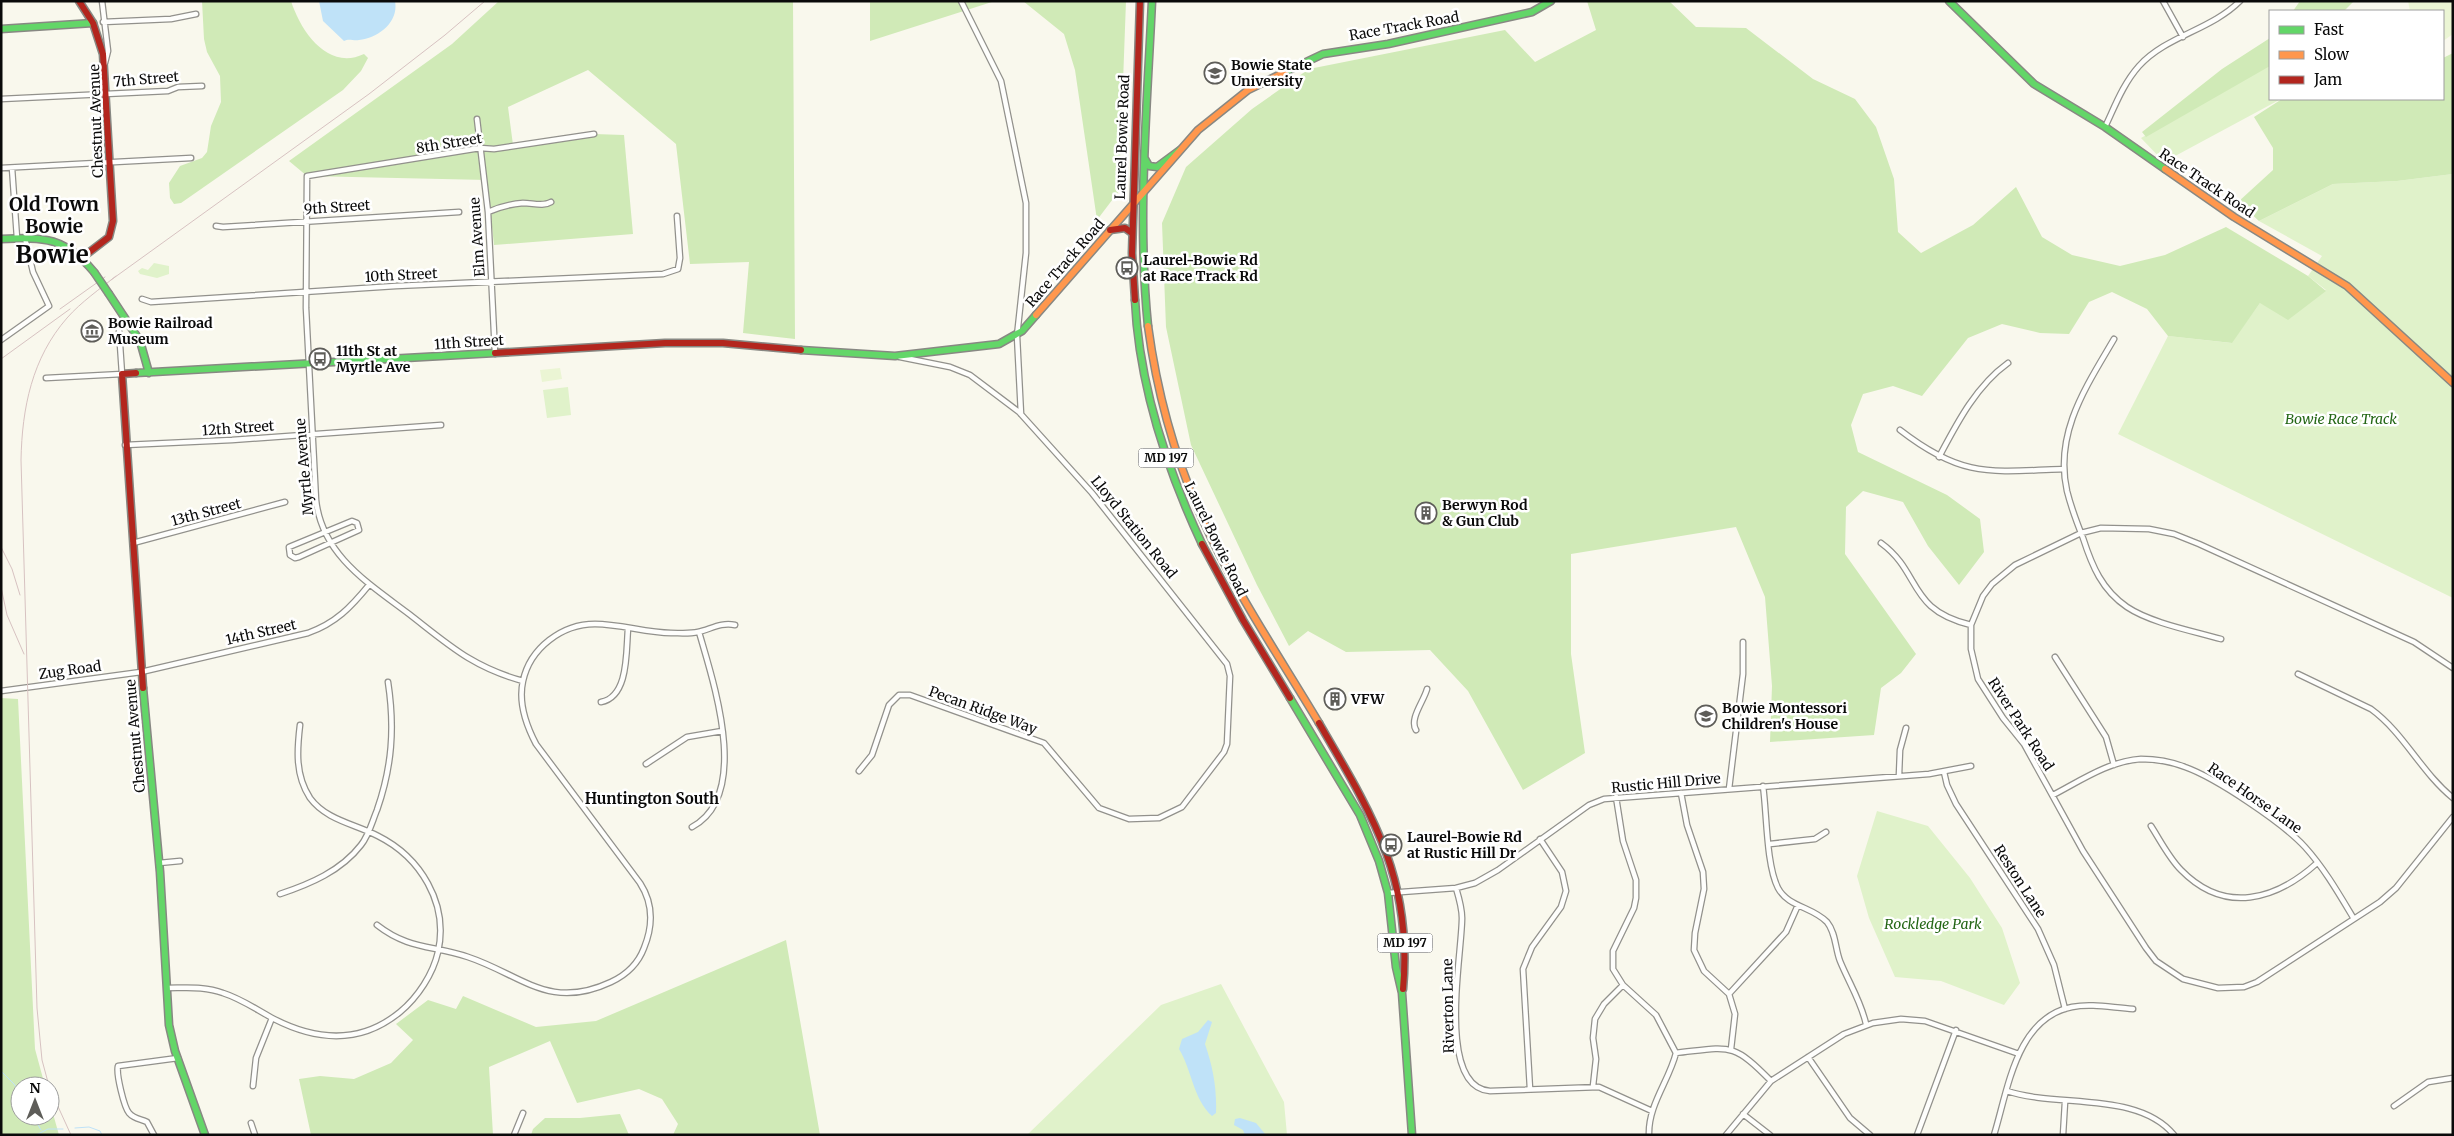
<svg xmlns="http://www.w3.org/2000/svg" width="2454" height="1136" font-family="Merriweather,serif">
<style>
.green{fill:#e0f2ca}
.forest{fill:#d0eab7}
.pitch{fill:#ebf5d4}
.water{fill:#bfe2f8}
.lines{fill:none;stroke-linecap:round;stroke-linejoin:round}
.stream{stroke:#bfe2f8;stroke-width:1}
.street-casing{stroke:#92918c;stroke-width:7}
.fast-casing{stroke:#888883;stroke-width:9}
.slow-casing{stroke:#888883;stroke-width:9}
.jam-casing{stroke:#888883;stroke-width:9}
.street{stroke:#fefefc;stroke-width:4.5}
.fast{stroke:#63d668;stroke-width:6}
.slow{stroke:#ff974d;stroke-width:6}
.jam{stroke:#b3261e;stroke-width:6}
.rail{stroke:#d7c2c1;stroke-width:1}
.fast-bridge-casing{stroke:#888883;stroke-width:9;stroke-linecap:butt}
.fast-bridge{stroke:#63d668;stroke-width:6}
.labels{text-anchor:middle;stroke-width:5;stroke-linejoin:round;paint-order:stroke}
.shield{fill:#fff;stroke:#545454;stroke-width:1}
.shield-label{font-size:12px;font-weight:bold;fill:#0a0a0a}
.street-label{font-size:14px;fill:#0a0a0a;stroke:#fff}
.poi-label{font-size:14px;font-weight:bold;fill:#0a0a0a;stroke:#fff;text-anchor:start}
.park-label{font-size:14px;font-style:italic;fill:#236615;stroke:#fff}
.neighbourhood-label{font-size:15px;font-weight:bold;fill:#0a0a0a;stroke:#fff}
.district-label{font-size:19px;font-weight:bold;fill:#0a0a0a;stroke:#fff}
.town-label{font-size:24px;font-weight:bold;fill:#0a0a0a;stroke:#fff}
</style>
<rect width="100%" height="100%" fill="#f9f8ed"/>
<path class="green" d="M2270 53V99H2281L2164 162 2141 138 2231 87Z
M2453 174V598L2118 434 2168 336 2231 343 2260 303 2326 290 2308 276 2322 256 2259 221 2333 184 2397 181Z
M154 263 169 266V274L157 278 140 274 138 271 142 268 148 270Z
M568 387 571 415 547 418 543 390Z
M1877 811 1928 826 1970 878 2002 928 2020 983 2004 1005 1941 981 1895 977 1869 918 1857 876Z
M1221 984 1284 1102 1287 1135H1027L1161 1005Z"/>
<path class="forest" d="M202 1H291C301 32 328 71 364 54L368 58 361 71 343 90 181 203 174 204 170 198 169 183 180 166 202 158 207 152 211 126 221 102 220 76 207 52 204 39Z
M499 1H793L795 339 743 333 749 262 690 264 676 144 588 70 508 107 513 145 594 134 624 135 633 234 494 245 487 180 307 176 289 161 452 44Z
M870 1H995L870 41Z
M1023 1H1126L1119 191 1097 220 1075 70 1064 34Z
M1587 1H1669L1696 27 1746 28 1813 79 1855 99 1876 127 1894 179 1898 232 1921 253 1973 225 2016 187 2042 237 2072 255 2120 266 2165 255 2226 227 2308 276 2326 291 2288 320 2260 303 2232 343 2168 336 2147 309 2112 292 2089 302 2069 334 2040 333 2002 324 1968 338 1922 396 1893 386 1863 394 1851 425 1858 452 1947 495 1980 519 1984 552 1959 585 1928 546 1903 502 1863 491 1846 507 1845 554 1916 654 1901 673 1881 688 1874 735 1770 742 1772 686 1765 597 1736 527 1571 554V654L1585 753 1523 790 1468 691 1430 650 1346 652 1308 631 1289 646 1257 585 1191 445 1166 327 1162 223 1186 167 1252 109 1309 69 1505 30 1535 62 1596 30Z
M2300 1H2354L2344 11H2293Z
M2270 38V66L2146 137 2142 132 2222 69Z
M2453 53V174L2397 181 2333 184 2259 221 2238 202 2273 170V148L2254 117 2282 99H2443V58Z
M1 698 18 699 35 1049 45 1086H20V1116H50V1103L59 1135H1Z
M786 940 820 1135H673L678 1124 662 1099 639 1089 577 1103 550 1041 489 1067 493 1135H311L299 1079 320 1076 354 1079 391 1063 413 1040 396 1024 428 1000 456 1009 463 996 536 1027 596 1021Z
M620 1114 629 1135H531L533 1129 545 1118H580Z"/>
<path class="pitch" d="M2408 1H2453V34L2443 41V11H2410Z
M560 368 562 379 542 382 540 370Z"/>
<path class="water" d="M319 1H395C399 22 379 38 359 40 353 41 349 38 344 41L323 21Z
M1208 1020 1212 1022 1205 1044C1213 1067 1217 1089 1216 1113L1212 1116C1193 1099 1192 1070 1179 1049L1182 1039 1198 1032Z
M1240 1118 1256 1123 1266 1135H1245L1243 1130 1234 1125 1235 1119Z"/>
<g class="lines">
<path class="stream" d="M1 1071 14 1084 20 1094
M33 1116 41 1130
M75 1128 89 1127 100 1131 102 1135
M36 1135 48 1129H63"/>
<g class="street-casing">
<path id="street" d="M102 1 108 51 105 63
M961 1 1001 81 1026 203V253L1017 336 1021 414
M2163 1 2183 37
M103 22 171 19 196 14
M1 99 168 91 178 87 202 86
M477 119 488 212 495 353
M2105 127C2115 106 2123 84 2139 66 2166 36 2211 30 2240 1
M1 168 191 158
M12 168 17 238
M488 212C499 207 511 204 523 203 533 203 543 207 551 202
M216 226 223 227 459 212
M142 299 151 302 396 286 663 274 678 269 680 258 677 216
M2114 339C2086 387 2054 433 2067 491 2071 507 2077 523 2083 538 2092 566 2102 590 2127 607 2151 623 2193 631 2221 639
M1 340 49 306 33 272 25 238
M46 378 122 374 119 330
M1900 430C1962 478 1989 472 2064 469
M125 445 232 440 441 425
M1939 457C1957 423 1976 386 2008 363
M352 521 357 523 359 530 299 557 295 558 290 555 289 547Z
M133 543 285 502
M1881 543C1922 573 1907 610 1971 625
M2055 657 2106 737 2114 765
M2453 668 2414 642 2199 544 2174 534 2149 529 2101 528 2081 533 2015 565 1992 584 1983 596 1971 625V649L1978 679 2003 718 2024 744 2083 851 2146 948 2156 961 2183 979 2218 988 2244 987 2257 982 2380 902 2396 888 2453 817
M2298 674 2371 709C2404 733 2421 772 2453 798
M523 681C472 667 449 645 409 614 368 583 322 555 316 500L306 308 307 176 480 148 494 149 594 134
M1 691 141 672 308 633C336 623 351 607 369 585
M601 702C629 697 626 651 628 629
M1416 730C1409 719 1424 701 1427 689
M646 764 687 737 722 731
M859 771 872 755 889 705 899 695H910L1044 743 1099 808 1129 819 1159 818 1182 807 1224 752 1227 744 1230 676 1227 664 1092 493 1019 412 970 375 950 367 900 357
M1944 772 1947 785 1956 804 2038 929 2054 965 2065 1009
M1899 775 1900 750 1906 728
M1763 786C1767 814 1766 864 1778 888 1788 907 1813 907 1827 922 1836 933 1835 948 1840 961 1849 983 1861 1001 1866 1024
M1729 789 1743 674V642
M1681 793 1687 825 1703 872 1704 889 1695 933 1694 950 1704 971 1729 994 1735 1014 1731 1049
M2053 795C2080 781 2109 761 2141 759 2155 759 2172 762 2185 767 2216 778 2283 823 2305 847 2324 868 2339 894 2354 919
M1616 797 1623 841 1636 880V898L1634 908 1613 951V969L1623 985 1656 1015 1676 1053C1669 1081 1648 1105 1649 1135
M2151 826C2160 840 2169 858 2181 870 2225 915 2276 900 2317 863
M692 827C752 795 713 681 699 632
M1770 844 1815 839 1826 832
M159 863 180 861
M1456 888C1459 898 1462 908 1462 918 1462 955 1436 1087 1490 1091L1599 1087 1652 1111
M1388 893 1456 888 1475 883 1498 870 1589 805 1604 799 1929 774 1971 766
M280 894C310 884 341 871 361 845 369 835 372 822 377 810 392 767 395 728 388 682
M377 925C409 950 433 945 468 957 522 975 549 1011 611 982 626 975 638 964 644 948 653 926 653 903 640 883L536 744C526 725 518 703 523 681 530 648 562 624 595 624 621 624 646 633 671 633 680 633 689 634 698 632 711 629 721 622 735 625
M167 988C186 988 205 986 223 993 242 999 257 1010 274 1019 317 1041 361 1044 400 1012 418 997 433 974 438 952 449 903 420 857 378 836 355 824 326 820 310 798 295 775 297 750 300 725
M1729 994 1786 932 1798 905
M1676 1053C1729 1047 1732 1041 1771 1081
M1808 1057 1850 1118 1870 1135
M253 1086 256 1058 272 1018
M1593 1086 1596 1059 1593 1038 1595 1019 1604 1004 1623 985
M1530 1089 1523 969 1532 947 1561 907 1566 891 1562 872 1540 839
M2007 1091C2058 1108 2138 1091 2174 1135
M2394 1106 2428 1082 2453 1078
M1743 1114 1770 1135
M251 1123 255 1135
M154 1135 147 1122C141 1119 134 1119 129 1113 124 1107 116 1074 118 1066L178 1058
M514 1135 523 1113
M1726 1135 1771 1081 1844 1034 1873 1023 1901 1019 1925 1021 2019 1054
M1917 1135 1956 1030
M1994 1135C2008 1090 2016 1018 2072 1007 2092 1003 2113 1008 2133 1009
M2063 1135 2065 1102"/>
</g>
<g class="fast-casing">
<path id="fast" d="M1949 1 2034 84 2105 127 2165 169
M1 29 93 23
M1285 72 1323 54 1388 44 1532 12 1551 1
M1145 159 1149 166 1157 167 1180 150
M1 239C45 237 65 237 94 272
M109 294 140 341 149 373
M1135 300C1139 386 1166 467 1202 544
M1148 326C1137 218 1147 109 1152 1
M801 350 895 356 999 344 1022 331 1036 315
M136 373 495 353
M143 688 160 872 169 1025 175 1051 205 1135
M1290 698 1360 815 1379 861 1388 893 1396 967 1402 993 1412 1135"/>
</g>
<g class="slow-casing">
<path id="slow" d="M2165 169 2234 217 2347 286 2453 383
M1036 315 1198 130 1248 90 1285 72
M1148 326C1157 393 1174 456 1202 518 1234 590 1279 656 1319 723"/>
</g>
<g class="jam-casing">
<path id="jam" d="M79 1 93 23 103 54 113 221 109 237 83 257
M1110 230 1125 228 1132 233
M1135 300 1132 253 1140 1
M495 353 665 343H723L801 350
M136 373 122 374 143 688
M1202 544 1243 620 1290 698
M1319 723C1372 814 1413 879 1403 989"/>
</g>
<use href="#street" class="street"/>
<use href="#fast" class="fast"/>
<use href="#slow" class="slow"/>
<use href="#jam" class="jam"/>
<path class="rail" d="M111 280 369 94 445 35 485 1
M60 309 105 277
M1 359 70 309
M1 547 12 569 20 595
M1 587 7 615 24 654
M49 1086 42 1060 37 1008 21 460C22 408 32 358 67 318 81 302 100 289 116 276
M50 1089 71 1135"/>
<g class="fast-bridge-casing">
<path id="fast-bridge" d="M94 272 109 294"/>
</g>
<use href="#fast-bridge" class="fast-bridge"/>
</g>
<defs>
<g id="university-ring" transform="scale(1.125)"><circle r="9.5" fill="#fff" stroke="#5e5d59" stroke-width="1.5"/><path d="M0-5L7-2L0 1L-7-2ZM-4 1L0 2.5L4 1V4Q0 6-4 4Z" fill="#5e5d59"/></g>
<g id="bus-ring" transform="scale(1.125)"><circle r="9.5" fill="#fff" stroke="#5e5d59" stroke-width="1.5"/><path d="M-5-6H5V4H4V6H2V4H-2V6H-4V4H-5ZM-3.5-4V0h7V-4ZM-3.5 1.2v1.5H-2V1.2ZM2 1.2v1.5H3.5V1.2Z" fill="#5e5d59"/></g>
<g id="museum-ring" transform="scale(1.125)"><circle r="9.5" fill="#fff" stroke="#5e5d59" stroke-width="1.5"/><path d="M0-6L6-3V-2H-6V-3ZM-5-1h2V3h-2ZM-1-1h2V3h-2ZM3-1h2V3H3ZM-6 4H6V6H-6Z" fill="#5e5d59"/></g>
<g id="building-ring" transform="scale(1.125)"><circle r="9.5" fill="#fff" stroke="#5e5d59" stroke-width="1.5"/><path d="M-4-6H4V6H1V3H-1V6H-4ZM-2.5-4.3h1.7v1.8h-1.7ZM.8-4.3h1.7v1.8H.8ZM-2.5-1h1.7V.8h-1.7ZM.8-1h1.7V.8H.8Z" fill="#5e5d59"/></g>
<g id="school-ring" transform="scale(1.125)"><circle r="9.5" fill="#fff" stroke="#5e5d59" stroke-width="1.5"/><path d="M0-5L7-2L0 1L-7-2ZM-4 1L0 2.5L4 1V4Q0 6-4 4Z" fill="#5e5d59"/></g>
</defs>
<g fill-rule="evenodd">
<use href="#university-ring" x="1215" y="73"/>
<use href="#bus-ring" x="1127" y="268"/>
<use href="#museum-ring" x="92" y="331"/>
<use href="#bus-ring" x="320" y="359"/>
<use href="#building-ring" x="1426" y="513"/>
<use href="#building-ring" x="1335" y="699"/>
<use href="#school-ring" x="1706" y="716"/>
<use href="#bus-ring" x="1391" y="845"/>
</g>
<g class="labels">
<g class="shield">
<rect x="1138.5" y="448.5" width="55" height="19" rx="4"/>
<rect x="1377.5" y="933.5" width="55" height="19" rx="4"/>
</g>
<g class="shield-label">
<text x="1166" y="462">MD 197</text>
<text x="1405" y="947">MD 197</text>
</g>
<g class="street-label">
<text transform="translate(1404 26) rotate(-10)" y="5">Race Track Road</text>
<text transform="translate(146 79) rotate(-5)" y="5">7th Street</text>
<text transform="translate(96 121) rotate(-92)" y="5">Chestnut Avenue</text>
<text transform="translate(1122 137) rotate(-88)" y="5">Laurel Bowie Road</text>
<text transform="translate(449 143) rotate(-9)" y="5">8th Street</text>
<text transform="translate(2207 183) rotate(34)" y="5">Race Track Road</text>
<text transform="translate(337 207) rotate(-4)" y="5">9th Street</text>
<text transform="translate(477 237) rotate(-94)" y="5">Elm Avenue</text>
<text transform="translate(1065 263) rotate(-49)" y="5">Race Track Road</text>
<text transform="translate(401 275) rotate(-3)" y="5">10th Street</text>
<text transform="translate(469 342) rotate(-4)" y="5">11th Street</text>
<text transform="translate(238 428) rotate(-4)" y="5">12th Street</text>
<text transform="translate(304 467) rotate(-95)" y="5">Myrtle Avenue</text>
<text transform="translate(206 512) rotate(-15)" y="5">13th Street</text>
<text transform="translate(1134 527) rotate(51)" y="5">Lloyd Station Road</text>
<text transform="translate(1216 539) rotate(64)" y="5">Laurel Bowie Road</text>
<text transform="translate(261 632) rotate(-13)" y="5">14th Street</text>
<text transform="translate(70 670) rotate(-8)" y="5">Zug Road</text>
<text transform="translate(983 710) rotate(20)" y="5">Pecan Ridge Way</text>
<text transform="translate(2021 724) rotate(57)" y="5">River Park Road</text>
<text transform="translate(135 736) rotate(-95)" y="5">Chestnut Avenue</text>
<text transform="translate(1666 783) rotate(-5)" y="5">Rustic Hill Drive</text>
<text transform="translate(2255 798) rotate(35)" y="5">Race Horse Lane</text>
<text transform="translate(2020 881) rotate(57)" y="5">Reston Lane</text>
<text transform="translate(1448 1006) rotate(-91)" y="5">Riverton Lane</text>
</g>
<g class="poi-label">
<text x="1231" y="70">Bowie State<tspan x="1231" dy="16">University</tspan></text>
<text x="1143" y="265">Laurel-Bowie Rd<tspan x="1143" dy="16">at Race Track Rd</tspan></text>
<text x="108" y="328">Bowie Railroad<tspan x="108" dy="16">Museum</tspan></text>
<text x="336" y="356">11th St at<tspan x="336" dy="16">Myrtle Ave</tspan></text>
<text x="1442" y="510">Berwyn Rod<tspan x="1442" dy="16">&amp; Gun Club</tspan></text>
<text x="1351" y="704">VFW</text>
<text x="1722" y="713">Bowie Montessori<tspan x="1722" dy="16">Children's House</tspan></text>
<text x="1407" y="842">Laurel-Bowie Rd<tspan x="1407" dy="16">at Rustic Hill Dr</tspan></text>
</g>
<g class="park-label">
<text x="2341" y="424">Bowie Race Track</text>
<text x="1933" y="929">Rockledge Park</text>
</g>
<g class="neighbourhood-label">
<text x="652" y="804">Huntington South</text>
</g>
<g class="district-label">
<text x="54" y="211">Old Town<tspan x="54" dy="22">Bowie</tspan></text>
</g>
<g class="town-label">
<text x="52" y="263">Bowie</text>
</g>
</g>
<rect width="2454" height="1136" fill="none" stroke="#0a0a0a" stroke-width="5"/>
<rect x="2269" y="10" width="175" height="90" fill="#ffffff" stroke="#9d9d9d"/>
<rect x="2279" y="26" width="25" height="8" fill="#63d668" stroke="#9d9d9d"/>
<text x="2314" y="35" font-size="15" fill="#0a0a0a">Fast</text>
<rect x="2279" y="51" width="25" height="8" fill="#ff974d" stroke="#9d9d9d"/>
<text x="2314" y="60" font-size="15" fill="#0a0a0a">Slow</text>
<rect x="2279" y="76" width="25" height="8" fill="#b3261e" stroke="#9d9d9d"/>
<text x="2314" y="85" font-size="15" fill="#0a0a0a">Jam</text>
<g transform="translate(35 1101)"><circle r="24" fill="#ffffff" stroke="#9d9d9d"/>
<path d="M0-4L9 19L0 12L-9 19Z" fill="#5e5d59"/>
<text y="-8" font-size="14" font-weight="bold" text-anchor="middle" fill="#0a0a0a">N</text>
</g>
</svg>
